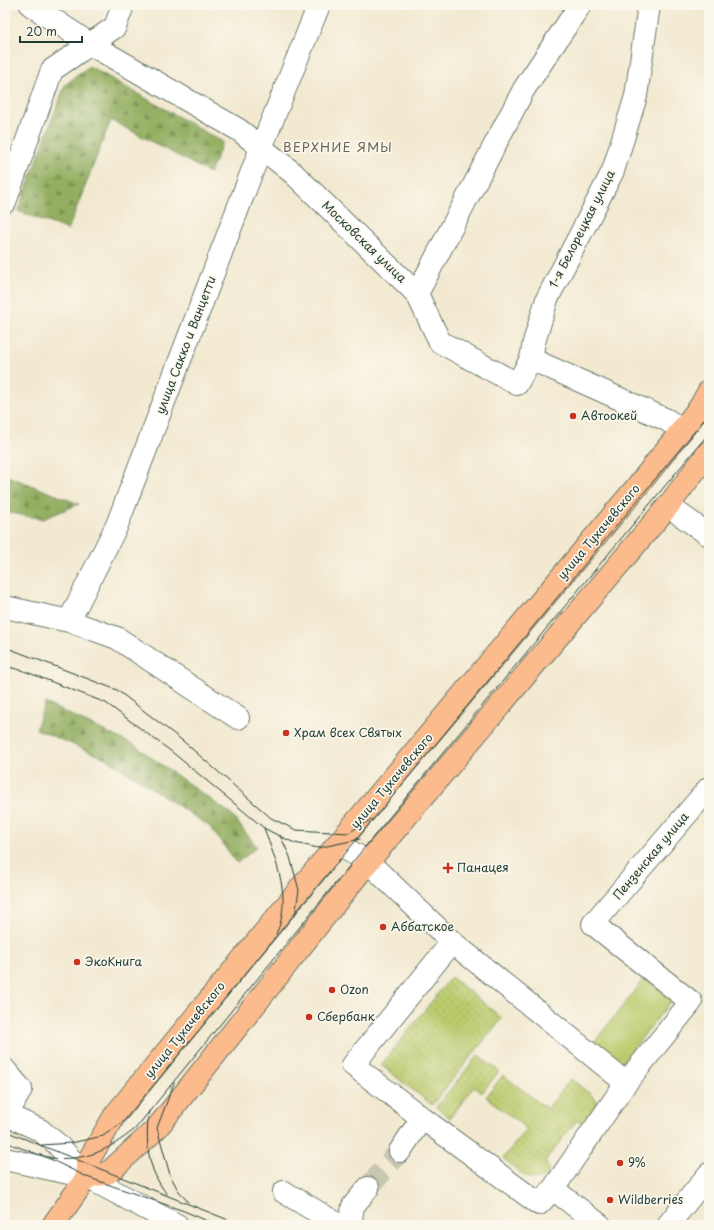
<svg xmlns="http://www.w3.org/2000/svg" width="714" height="1230" font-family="'Playpen Sans',sans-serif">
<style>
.green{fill:url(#green-dots);stroke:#6c8450}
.forest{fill:url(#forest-firs);stroke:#59764a}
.pitch{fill:#baca6c;stroke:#6c8450}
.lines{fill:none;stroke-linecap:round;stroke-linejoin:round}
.minor-tunnel{stroke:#c8c7b1;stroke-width:22;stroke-dasharray:22 11;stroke-linecap:butt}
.minor-casing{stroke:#69796b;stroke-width:24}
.major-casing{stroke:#69796b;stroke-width:24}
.minor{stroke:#fff;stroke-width:22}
.major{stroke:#fbbb8d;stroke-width:22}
.tram{stroke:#1f3d34;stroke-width:1}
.poi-dot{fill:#c8321e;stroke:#fbf7ec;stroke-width:1.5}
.labels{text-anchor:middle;stroke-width:3.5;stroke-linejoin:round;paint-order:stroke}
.street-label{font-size:12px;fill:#1f3d34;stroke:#fbf7ec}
.poi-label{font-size:12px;fill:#1f3d34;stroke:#fbf7ec;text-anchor:start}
.neighbourhood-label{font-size:13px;letter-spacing:1px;fill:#696456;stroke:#fbf7ec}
</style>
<defs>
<pattern id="green-dots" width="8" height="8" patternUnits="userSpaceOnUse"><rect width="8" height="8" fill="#baca6c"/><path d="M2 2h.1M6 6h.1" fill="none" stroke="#9fae5e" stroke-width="1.8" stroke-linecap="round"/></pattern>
<pattern id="forest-firs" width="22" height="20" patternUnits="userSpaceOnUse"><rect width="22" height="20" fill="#93ae60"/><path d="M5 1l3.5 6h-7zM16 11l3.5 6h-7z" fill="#778f50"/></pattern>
</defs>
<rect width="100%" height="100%" fill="#fbf7ec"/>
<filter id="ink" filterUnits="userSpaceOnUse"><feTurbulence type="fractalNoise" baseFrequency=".025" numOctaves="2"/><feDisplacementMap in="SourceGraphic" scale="8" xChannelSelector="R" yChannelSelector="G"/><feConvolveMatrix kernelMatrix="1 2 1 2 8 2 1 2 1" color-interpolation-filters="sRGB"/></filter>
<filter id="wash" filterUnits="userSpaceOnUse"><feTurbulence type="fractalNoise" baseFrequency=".012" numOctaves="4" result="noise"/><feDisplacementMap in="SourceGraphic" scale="16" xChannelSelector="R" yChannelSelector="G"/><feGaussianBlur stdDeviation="0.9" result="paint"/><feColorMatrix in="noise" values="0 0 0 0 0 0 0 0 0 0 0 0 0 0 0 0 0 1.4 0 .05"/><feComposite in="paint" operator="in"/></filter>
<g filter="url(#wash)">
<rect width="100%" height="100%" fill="#f2e9d0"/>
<path class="green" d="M451 977 502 1018 432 1105 381 1065Z
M478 1055 499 1071 482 1093 474 1087 450 1118 436 1107Z
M503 1075 547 1109 571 1079 595 1098 599 1108 587 1124 576 1121 545 1161 549 1169 547 1176C530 1187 517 1169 503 1158L527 1129 486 1097Z"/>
<path class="forest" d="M89 66 223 142 210 173 111 120 68 230 18 211 65 85Z
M5 475 79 504 43 519 5 512Z
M45 703 134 745 231 814 257 847 237 863 209 826 107 759 36 729Z"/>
<path class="pitch" d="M645 978 672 1000 617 1069 590 1047Z"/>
</g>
<g filter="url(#ink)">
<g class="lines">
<path class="minor-tunnel" d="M368 1188 400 1151"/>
<g class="minor-casing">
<path id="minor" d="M31 5 90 44 239 130 293 173 417 294 440 342 517 384 531 359 534 342 547 299 613 171 636 96 649 5
M5 202 52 70 115 27 123 5
M417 294 524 89 580 5
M531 359 667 420 682 430
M668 506 709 535
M5 607 69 621 117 638 238 718
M69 621 117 525 261 148 319 5
M338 844 368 862 452 942 626 1083
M5 1070 21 1089 7 1115
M5 1114 40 1130 57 1144 87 1177
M422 1118 353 1065 452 942
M400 1151 422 1118 539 1204 553 1189
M5 1159 87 1177 177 1225
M284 1192 339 1225
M350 1225 353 1206 368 1188
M600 1225 553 1189 626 1083 691 1002 593 924 709 788
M668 1225 709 1174"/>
</g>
<g class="major-casing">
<path id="major" d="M87 1177 108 1173 157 1128 368 862 668 506 709 452
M53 1225 87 1177V1163L115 1115 299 890 640 483 700 407 709 391"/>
</g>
<use href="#minor" class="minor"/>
<use href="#major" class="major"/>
<path class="tram" d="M5 647 117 690 183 741 271 818 296 830 348 833 372 819
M5 666 24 671 106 703 172 752 264 828 281 837 295 843 318 848 360 839
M264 828C276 862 293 899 276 934
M280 835 290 857 299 890 295 916
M174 1083 157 1128 170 1175 178 1190 188 1202
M149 1111C145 1141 147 1170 167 1194
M5 1131 241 1225
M5 1142 48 1158 87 1177 184 1211 217 1225
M42 1145 71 1143 103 1136 123 1122 709 414
M48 1158C86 1161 106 1152 135 1129L378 831 709 433"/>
</g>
</g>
<g class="poi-dot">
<circle cx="573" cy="416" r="4"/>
<circle cx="286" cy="733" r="4"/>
<path d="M446 862h4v4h4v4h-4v4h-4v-4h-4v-4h4z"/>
<circle cx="383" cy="927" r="4"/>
<circle cx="77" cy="962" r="4"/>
<circle cx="332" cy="990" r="4"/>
<circle cx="309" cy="1017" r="4"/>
<circle cx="620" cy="1163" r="4"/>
<circle cx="610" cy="1200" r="4"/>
</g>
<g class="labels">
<g class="street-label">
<text transform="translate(582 229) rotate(-63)" y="4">1-я Белорецкая улица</text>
<text transform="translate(364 242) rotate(44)" y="4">Московская улица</text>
<text transform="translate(186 345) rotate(-69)" y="4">улица Сакко и Ванцетти</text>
<text transform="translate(599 532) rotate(-50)" y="4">улица Тухачевского</text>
<text transform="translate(392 781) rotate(-50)" y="4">улица Тухачевского</text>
<text transform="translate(651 856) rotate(-50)" y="4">Пензенская улица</text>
<text transform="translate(185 1030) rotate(-51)" y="4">улица Тухачевского</text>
</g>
<g class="poi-label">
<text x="581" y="420">Автоокей</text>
<text x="294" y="737">Храм всех Святых</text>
<text x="457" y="872">Панацея</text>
<text x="391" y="931">Аббатское</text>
<text x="85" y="966">ЭкоКнига</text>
<text x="340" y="994">Ozon</text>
<text x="317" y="1021">Сбербанк</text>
<text x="628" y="1167">9%</text>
<text x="618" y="1204">Wildberries</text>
</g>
<g class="neighbourhood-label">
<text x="338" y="152">ВЕРХНИЕ ЯМЫ</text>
</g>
</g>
<rect width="714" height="1230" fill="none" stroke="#fbf7ec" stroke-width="20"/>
<path d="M20 36v6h62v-6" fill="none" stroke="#1f3d34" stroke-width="2"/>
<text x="26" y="36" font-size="12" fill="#1f3d34" stroke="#fbf7ec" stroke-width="3" paint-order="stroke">20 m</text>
</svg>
